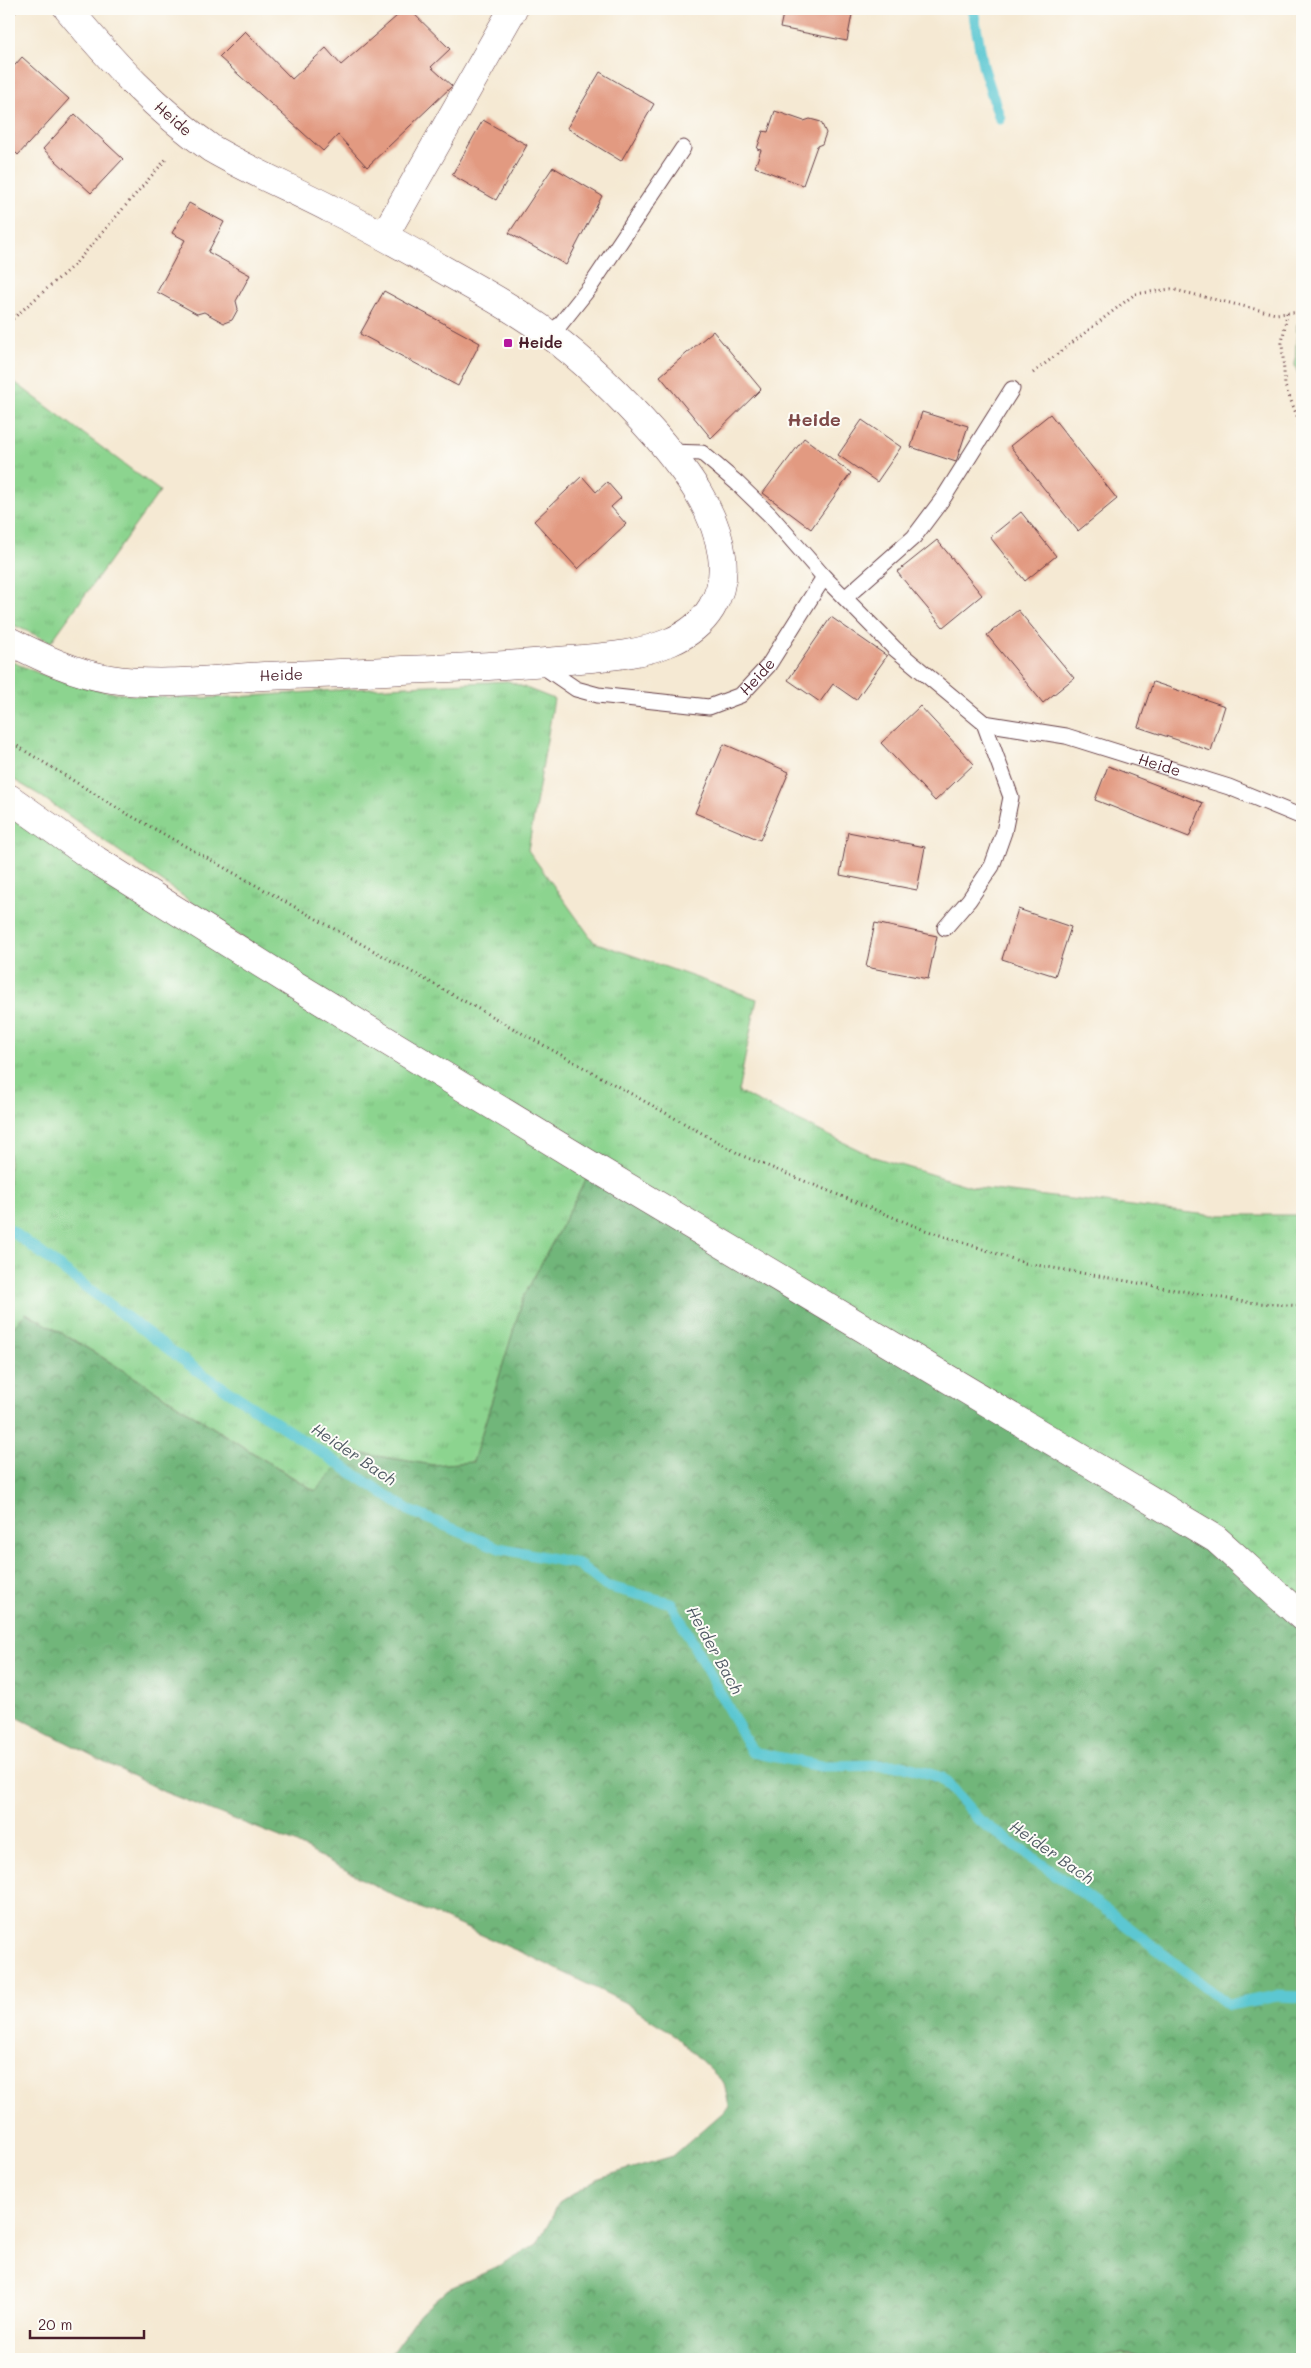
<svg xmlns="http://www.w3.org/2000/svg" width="1311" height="2368" font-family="Mali,sans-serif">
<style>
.grass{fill:url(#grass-tufts);stroke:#6b7a5d}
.forest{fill:url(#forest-crowns);stroke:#5e6a52}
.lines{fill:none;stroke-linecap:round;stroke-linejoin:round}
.stream{stroke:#5bc7d2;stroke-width:11}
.building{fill:#e29a81}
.service-casing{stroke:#643d44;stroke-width:17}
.minor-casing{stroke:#643d44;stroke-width:29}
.secondary-casing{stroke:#643d44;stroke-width:29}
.path{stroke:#643d44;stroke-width:3;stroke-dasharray:1 4;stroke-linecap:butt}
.service{stroke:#fff;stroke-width:15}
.minor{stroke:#fff;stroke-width:28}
.secondary{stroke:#fff;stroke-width:28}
.poi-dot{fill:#b5179e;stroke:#fdfcf7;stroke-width:2}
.labels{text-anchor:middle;stroke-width:4;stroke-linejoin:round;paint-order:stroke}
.street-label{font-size:15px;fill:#4a1f2b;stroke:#fdfcf7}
.poi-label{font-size:15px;font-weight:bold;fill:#4a1f2b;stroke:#fdfcf7;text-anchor:start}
.water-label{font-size:16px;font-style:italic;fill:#505a65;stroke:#fdfcf7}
.quarter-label{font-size:18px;font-weight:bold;fill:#7f4a49;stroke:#fdfcf7}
</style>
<defs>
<pattern id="grass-tufts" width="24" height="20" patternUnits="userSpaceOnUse" patternTransform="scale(1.25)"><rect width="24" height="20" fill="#8cd48f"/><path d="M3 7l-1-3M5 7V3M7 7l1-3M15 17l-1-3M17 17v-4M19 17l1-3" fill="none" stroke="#7ab67c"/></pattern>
<pattern id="forest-crowns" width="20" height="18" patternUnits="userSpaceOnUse" patternTransform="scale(1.25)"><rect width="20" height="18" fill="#71b67a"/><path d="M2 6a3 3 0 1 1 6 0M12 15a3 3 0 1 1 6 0" fill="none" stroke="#5f9364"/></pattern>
</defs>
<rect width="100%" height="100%" fill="#fdfcf7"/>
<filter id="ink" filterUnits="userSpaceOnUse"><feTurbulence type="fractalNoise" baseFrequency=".02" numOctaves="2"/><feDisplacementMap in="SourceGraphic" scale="10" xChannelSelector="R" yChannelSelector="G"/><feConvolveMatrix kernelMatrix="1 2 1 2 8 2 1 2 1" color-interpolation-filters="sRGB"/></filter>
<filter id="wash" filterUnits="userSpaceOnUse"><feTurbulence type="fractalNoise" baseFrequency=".0096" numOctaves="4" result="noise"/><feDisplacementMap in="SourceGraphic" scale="20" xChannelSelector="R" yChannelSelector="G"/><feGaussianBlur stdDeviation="1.12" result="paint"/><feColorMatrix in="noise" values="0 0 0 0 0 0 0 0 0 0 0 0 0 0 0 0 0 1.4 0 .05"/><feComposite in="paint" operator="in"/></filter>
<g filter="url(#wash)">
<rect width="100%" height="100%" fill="#f5e9d3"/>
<path class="grass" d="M1302 321V384L1295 366 1297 324Z
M9 378 160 491 51 642 9 623Z
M9 660C110 710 213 699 322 691 384 687 446 684 508 681L554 699 528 850 594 942 757 999 738 1092 874 1157 976 1188 1208 1215H1302V1614L295 975 38 794 9 777Z
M9 817 590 1172 524 1296 473 1462 433 1465 352 1452 316 1491C218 1434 126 1367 26 1313L9 1332Z
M1113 2353 1138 2356 1144 2359H1099Z"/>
<path class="forest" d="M590 1172 1143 1496 1302 1617V2359H1144C1130 2350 1113 2353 1099 2359H387L420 2314 448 2289 491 2270 537 2244 559 2203 599 2178 673 2156 729 2107 724 2083 676 2036 624 2002 536 1959 400 1899 293 1842 164 1792 9 1713V1332L26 1313C125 1367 218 1434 315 1491L352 1452 433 1465 473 1462 524 1296Z"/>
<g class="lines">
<path class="stream" d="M973 9 983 66 1000 119
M9 1229 198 1371 410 1511 499 1548 578 1564 606 1586 671 1603 752 1752 821 1766 902 1765 942 1778 979 1820 1109 1912 1229 2005 1277 1996 1302 1997"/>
</g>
<g id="blocks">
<path class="building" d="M9 9H13L16 12 9 20Z
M405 9H409L450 49 431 67 452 86 367 167 338 135 323 151 219 57 245 31 292 79 326 48 341 65Z
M784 9H853L847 41 780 28Z
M22 57 69 99 18 155 9 146V72Z
M600 72 654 104 621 161 567 128Z
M775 111 804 121 810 119 821 122 826 133 822 144 817 146 803 185 755 167 761 150 757 149 763 131 768 132Z
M75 114 123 159 91 193 43 149Z
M483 120 527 145 496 200 452 175Z
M553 167 602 196 566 265 509 233Z
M189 203 224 222 208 252 250 275 236 301 238 309 232 320 224 323 204 312 197 314 157 292 185 240 172 233Z
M384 291 480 343 458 386 360 334Z
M713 331 761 389 711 438 660 376Z
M922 412 968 426 956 462 911 447Z
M1050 414 1117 499 1078 531 1010 446Z
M862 420 901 447 877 482 838 455Z
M804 438 851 473 811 529 763 493Z
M582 476 596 492 607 482 621 498 611 507 626 524 578 569 534 521Z
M1021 512 1056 556 1025 581 990 537Z
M937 540 982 595 943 627 897 572Z
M1018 610 1074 678 1043 703 987 635Z
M831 617 887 656 856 700 833 684 820 702 788 680Z
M1153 682 1225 706 1211 751 1138 727Z
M920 706 974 764 935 801 881 743Z
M724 744 789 772 760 840 695 813Z
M1108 766 1203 803 1189 837 1095 800Z
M848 832 925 847 917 890 840 875Z
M1018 909 1071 927 1055 976 1002 959Z
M875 923 937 936 928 979 866 967Z"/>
</g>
</g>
<g filter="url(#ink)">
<use href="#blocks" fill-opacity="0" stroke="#643d44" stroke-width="1"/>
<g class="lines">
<g class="service-casing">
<g id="service">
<path d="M551 336 590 287 683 148"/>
<path id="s1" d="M669 452 702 453 737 483 770 515 824 577 895 649 984 723 1066 736 1229 787 1302 817"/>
<path d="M845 598 914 537 944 497 1012 389"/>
<path id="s2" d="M538 663 576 689 598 695 709 707 741 695 768 666 824 577"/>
<path d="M945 928 969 900 992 866 1004 832 1011 797 984 723"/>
</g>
</g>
<g class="minor-casing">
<path id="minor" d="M384 236 513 9"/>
</g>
<g class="secondary-casing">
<g id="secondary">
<path id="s3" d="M9 641C41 657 76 674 111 679 162 687 214 679 264 676 310 674 357 673 403 670 459 668 514 665 570 660 603 657 639 655 670 642 706 627 727 595 722 556 716 510 685 470 656 436 624 400 589 364 550 335 519 312 485 293 451 274 411 251 371 228 329 208 290 188 250 171 212 149 156 110 111 61 68 9"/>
<path d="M9 798 96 860 292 983 592 1166 1216 1539 1302 1617"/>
</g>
</g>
<path class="path" d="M1287 313 1282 343 1285 386 1302 428
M9 322 75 264 167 158
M1033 373 1135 294 1171 289 1276 314 1302 312
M9 741 124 812 743 1156 922 1229 1025 1263 1245 1302 1302 1306"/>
<use href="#service" class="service"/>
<use href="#minor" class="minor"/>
<use href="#secondary" class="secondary"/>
</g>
</g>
<rect class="poi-dot" x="503" y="338" width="10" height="10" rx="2.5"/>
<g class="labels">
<g class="street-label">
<text transform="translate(173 119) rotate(41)" y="5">Heide</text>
<text dy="5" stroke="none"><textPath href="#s3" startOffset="280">Heide</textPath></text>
<text dy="5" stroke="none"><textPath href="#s2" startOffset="239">Heide</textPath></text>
<text dy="5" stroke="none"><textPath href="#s1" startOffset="605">Heide</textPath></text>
</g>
<g class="poi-label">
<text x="518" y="348">Heide</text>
</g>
<g class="water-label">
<text transform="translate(354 1454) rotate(34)" y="6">Heider Bach</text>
<text transform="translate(715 1650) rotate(61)" y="6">Heider Bach</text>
<text transform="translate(1052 1852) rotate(35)" y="6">Heider Bach</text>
</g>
<g class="quarter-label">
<text x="814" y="426">Heide</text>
</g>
</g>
<rect width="1311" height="2368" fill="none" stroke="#fdfcf7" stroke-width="30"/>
<path d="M30 2330v8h114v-8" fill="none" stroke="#4a1f2b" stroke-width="2.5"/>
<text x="38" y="2330" font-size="15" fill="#4a1f2b" stroke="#fdfcf7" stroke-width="4" paint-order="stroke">20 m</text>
</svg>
